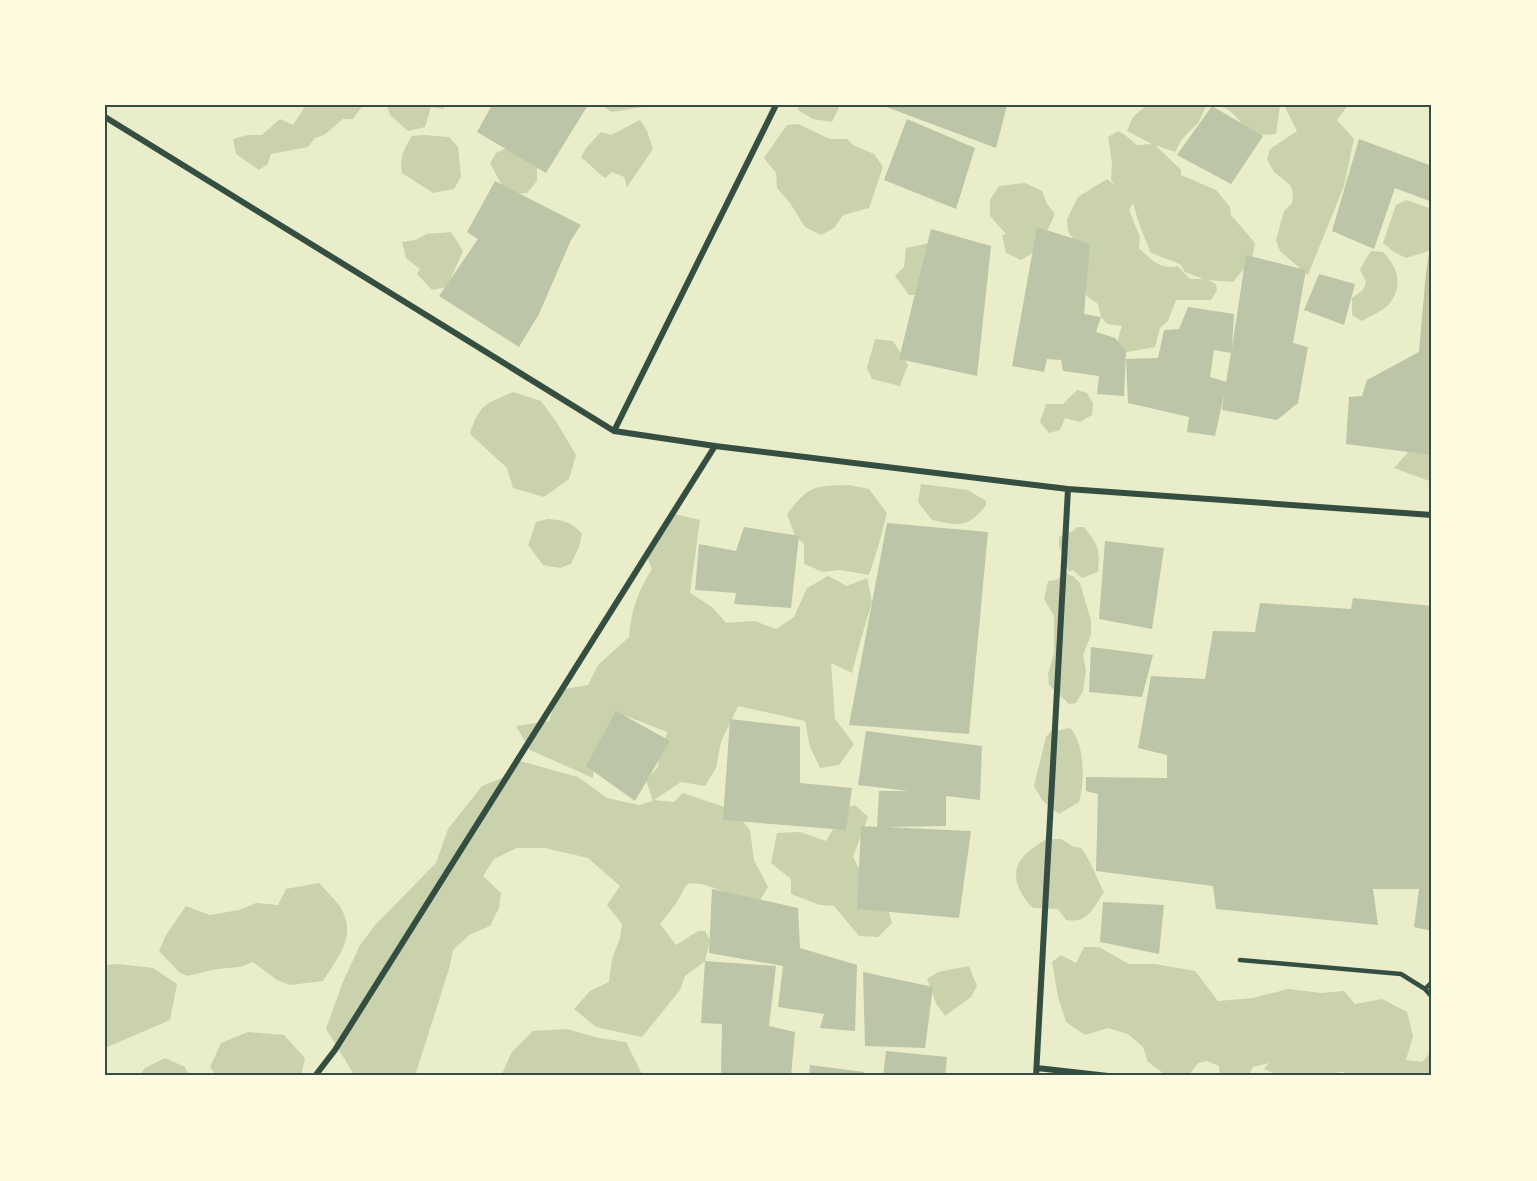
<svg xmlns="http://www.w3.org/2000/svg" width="1537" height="1181" font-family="'Libre Baskerville',serif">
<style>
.green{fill:#cad2ad;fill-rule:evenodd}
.building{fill:#bcc5a7;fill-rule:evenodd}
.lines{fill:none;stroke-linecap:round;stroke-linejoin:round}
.service{stroke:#344e41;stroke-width:4.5}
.minor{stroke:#344e41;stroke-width:6}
.neatline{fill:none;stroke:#344e41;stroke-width:2}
</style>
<rect width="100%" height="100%" fill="#e9edc9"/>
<path class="green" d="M306 105H363L353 119H343L324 135 315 138 308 147 271 154 268 164 259 170 236 154 233 139 248 135H262L280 119 293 125Z
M387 105H443L444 109 431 107 425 127 408 131 390 115Z
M600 105H655L612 112Z
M798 105H840L832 122 813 119 798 110Z
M1147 105H1207L1198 123 1182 139 1175 152 1155 145 1181 170V175L1216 190 1230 207 1231 215 1255 243 1252 259 1233 282 1208 280 1216 284 1217 290 1211 300H1176L1168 321 1160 328 1155 347 1122 353C1115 345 1119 335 1122 326L1107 324 1101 317 1098 304 1087 296 1083 284 1076 244 1068 231 1067 219 1078 197 1107 179 1115 185 1111 180 1112 163 1108 137 1118 131 1125 135 1137 145 1152 144 1127 131 1133 117ZM1133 203 1139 224 1151 253 1180 264 1185 272 1203 279H1190L1178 266C1159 270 1152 260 1139 248L1140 237 1129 210Z
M1221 105H1280L1276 134C1249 137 1250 131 1233 114 1230 110 1224 108 1221 105Z
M1284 105H1348L1337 120 1354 139 1344 186 1308 275 1280 251 1276 240 1284 211 1292 203 1293 193 1290 185 1274 172 1267 159 1270 149 1297 131Z
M640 120 647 131 653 149 627 187 624 177 612 172 605 178C596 172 591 164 581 158L586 148 601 132 611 135Z
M798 124 830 139H847L853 145 874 154 883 167 869 208 843 215 834 228 821 235 805 227 790 203 777 188 776 173 764 158 787 125Z
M425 135 449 137 458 147 461 177 454 189 433 193 402 173C399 160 404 148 412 136Z
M509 147 537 164V181L527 193 507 195 490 163 496 153Z
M1025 183 1042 191 1047 204 1055 214 1039 249 1021 260 1006 253 1002 235 1006 234 990 216V200L999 186Z
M1406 200 1432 209V246L1429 251 1406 258 1394 252 1383 243 1396 205Z
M451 232 463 251 447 287 432 290 417 274 420 269 406 258 402 242 415 240 427 234Z
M930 243V295H909L895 276 904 267 906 248Z
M1371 251 1383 252C1397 267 1404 283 1390 303 1385 310 1370 316 1362 321L1352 315V298L1363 290 1366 282 1360 269Z
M875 339 893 341 908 365 900 386 872 379 867 368Z
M1077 390 1087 393 1093 403 1092 415 1080 422 1065 418 1060 430 1049 433 1040 422 1046 404H1063Z
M513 392 541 401 557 423 576 455 569 479 544 497 513 488 507 468 470 434C479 404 486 404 513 392Z
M1432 415V482L1394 468 1410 450 1417 425Z
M921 484 968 490 986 501V505C969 528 958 526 932 520L918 502Z
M849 485 869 489 887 513 878 547 869 575 840 570 823 572 804 564V544L795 536 787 514C810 485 813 486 849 485Z
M670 513 700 520 690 593 712 607 726 623 755 621 776 629 794 617 807 588 828 576 847 586 867 578 872 602 859 646 852 673 831 663 835 719 854 744 839 765 820 768 810 747 805 721 738 706 721 742 716 768 705 786 681 782 654 800 674 802 683 793 733 810 750 830 754 860 768 887 754 910C737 900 708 879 687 884L675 905 660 924 676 945 698 931H705L710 940 705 961 685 976 680 990 642 1037 596 1027 574 1009 590 991 609 982 612 959 620 938 622 924 607 905 620 886 588 858 545 848H517L494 859 483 876 501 893 499 908 490 926 469 935 453 950 449 969 415 1076H355L326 1029 342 984 360 945 376 924 436 863 448 829 482 786 502 778 520 761 578 777 607 798 639 805 653 801 646 780 658 767 659 760 667 732 626 716 611 722 595 750 593 778 530 750 516 726 549 721 559 690 588 685 598 665 629 637C631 611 638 591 652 569L647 556 655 536Z
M548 519C563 520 572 522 582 534L579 547 571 564 560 568 543 565 528 545 536 522Z
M1077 527H1084C1099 546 1100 549 1098 572L1082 578 1073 570 1069 572 1059 545V537L1073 531Z
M1066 573 1074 577 1080 583 1091 621V635L1083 655 1086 670 1083 691 1076 703 1069 704 1049 685 1048 674 1054 653V616L1044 599 1048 581 1056 580Z
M1070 728C1085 744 1085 781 1079 802L1059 814 1042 800 1034 786 1046 737 1050 732Z
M855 805 868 817 853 857 868 885 885 899 892 923 878 937 859 936 834 906 820 905 791 894V879L771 863 777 833 800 832 826 841 836 824 841 809Z
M1046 839H1061L1074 847 1081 848C1091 861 1096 877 1104 892 1093 908 1088 924 1066 920L1058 909 1033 908C1020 895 1008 874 1023 857 1029 850 1038 845 1046 839Z
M319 883C326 891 335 899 341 908 357 937 338 957 323 981L290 985 277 980 253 962 240 967 217 969 187 976 179 972 159 951 166 935 186 906 210 915 239 910 256 903 278 905 286 889Z
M1084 947H1099L1129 964H1155L1195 971 1218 1001 1253 998 1288 989 1321 993 1344 991 1355 1004 1382 999 1407 1012 1413 1036 1406 1060 1422 1062 1432 1051V1076H1344V1072H1338L1332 1076H1281L1264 1069 1269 1063 1253 1067 1248 1076H1220L1219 1066 1207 1061 1198 1063 1188 1076H1167L1148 1062 1143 1047 1128 1034 1108 1028 1085 1035 1066 1022 1058 997 1052 962 1061 955 1076 963Z
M119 964 153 968 177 984 170 1020 105 1048V965Z
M969 966 977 986 971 997 945 1016 936 1003 927 979 938 972Z
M567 1029 599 1038 626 1042 643 1076H501L512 1052 533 1031Z
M248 1032 284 1035 305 1058 301 1076H216L210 1067 221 1043Z
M165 1058 185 1067 189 1076H139L145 1068Z"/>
<path class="building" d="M492 105H588L546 173 477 132Z
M881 105H1007L996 148Z
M1212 106 1263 136 1231 184 1177 155Z
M907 119 975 148 956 209 884 180Z
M1359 139 1432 166V202L1395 188 1374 249 1332 231Z
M495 181 581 225 571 240 539 314 519 347 439 296 478 239 467 232Z
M1037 227 1090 244 1084 314 1101 317 1096 332 1115 338 1126 351 1124 396 1097 394 1099 376 1063 371 1061 360 1047 359 1044 372 1012 366Z
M931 229 991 246 977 376 899 359Z
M1431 242 1432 455 1346 444 1349 397 1362 396 1367 380 1419 352 1426 272Z
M1246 255 1306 270 1293 343 1308 347 1298 403 1277 420 1222 410 1224 395 1215 436 1187 432 1189 417 1128 403 1126 359 1158 358 1164 330 1179 329 1188 307 1234 314 1232 348ZM1214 350 1231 353 1226 382 1210 377Z
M1319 274 1355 284 1344 325 1304 310Z
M887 523 988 532 969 734 849 725Z
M744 527 799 536 791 608 734 604 736 593 695 590 699 544 736 551Z
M1105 541 1164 548 1152 629 1099 619Z
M1353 598 1432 606V931L1414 927 1419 889H1373L1378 925 1216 909 1213 886 1096 871 1098 794 1086 791V777L1167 778V755L1138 748 1151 676 1205 679 1213 631 1255 632 1260 603 1351 609Z
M1091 647 1153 655 1142 697 1089 692Z
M616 711 670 741 635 801 586 766Z
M730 719 800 727V783L852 788 846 830 723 820Z
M866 731 982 746 980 800 946 796V826L886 827 971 831 959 918 857 909 861 826 877 827 879 791H909L858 785Z
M712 889 798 908 800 948 857 965 855 1031 820 1028 824 1014 778 1007 783 966 709 953Z
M1103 902 1164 905 1159 954 1100 942Z
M705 961 776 966 769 1026 795 1032 791 1076H721L722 1024 701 1023Z
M863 972 933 987 925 1048 865 1046Z
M886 1051 947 1057 945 1076H883Z
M810 1065 864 1072 863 1076H809Z"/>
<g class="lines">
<path class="service" d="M1240 960 1401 974 1425 989 1432 997
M1425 989 1432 982"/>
<path class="minor" d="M105 117 614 431 715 446 1068 489 1432 515
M614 431 776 105
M1037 1068 1108 1076
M315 1076 335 1050 715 446
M1036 1076 1068 489"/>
</g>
<rect width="1537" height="1181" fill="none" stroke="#fefae0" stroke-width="213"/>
<rect x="106" y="106" width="1324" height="968" class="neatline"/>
</svg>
